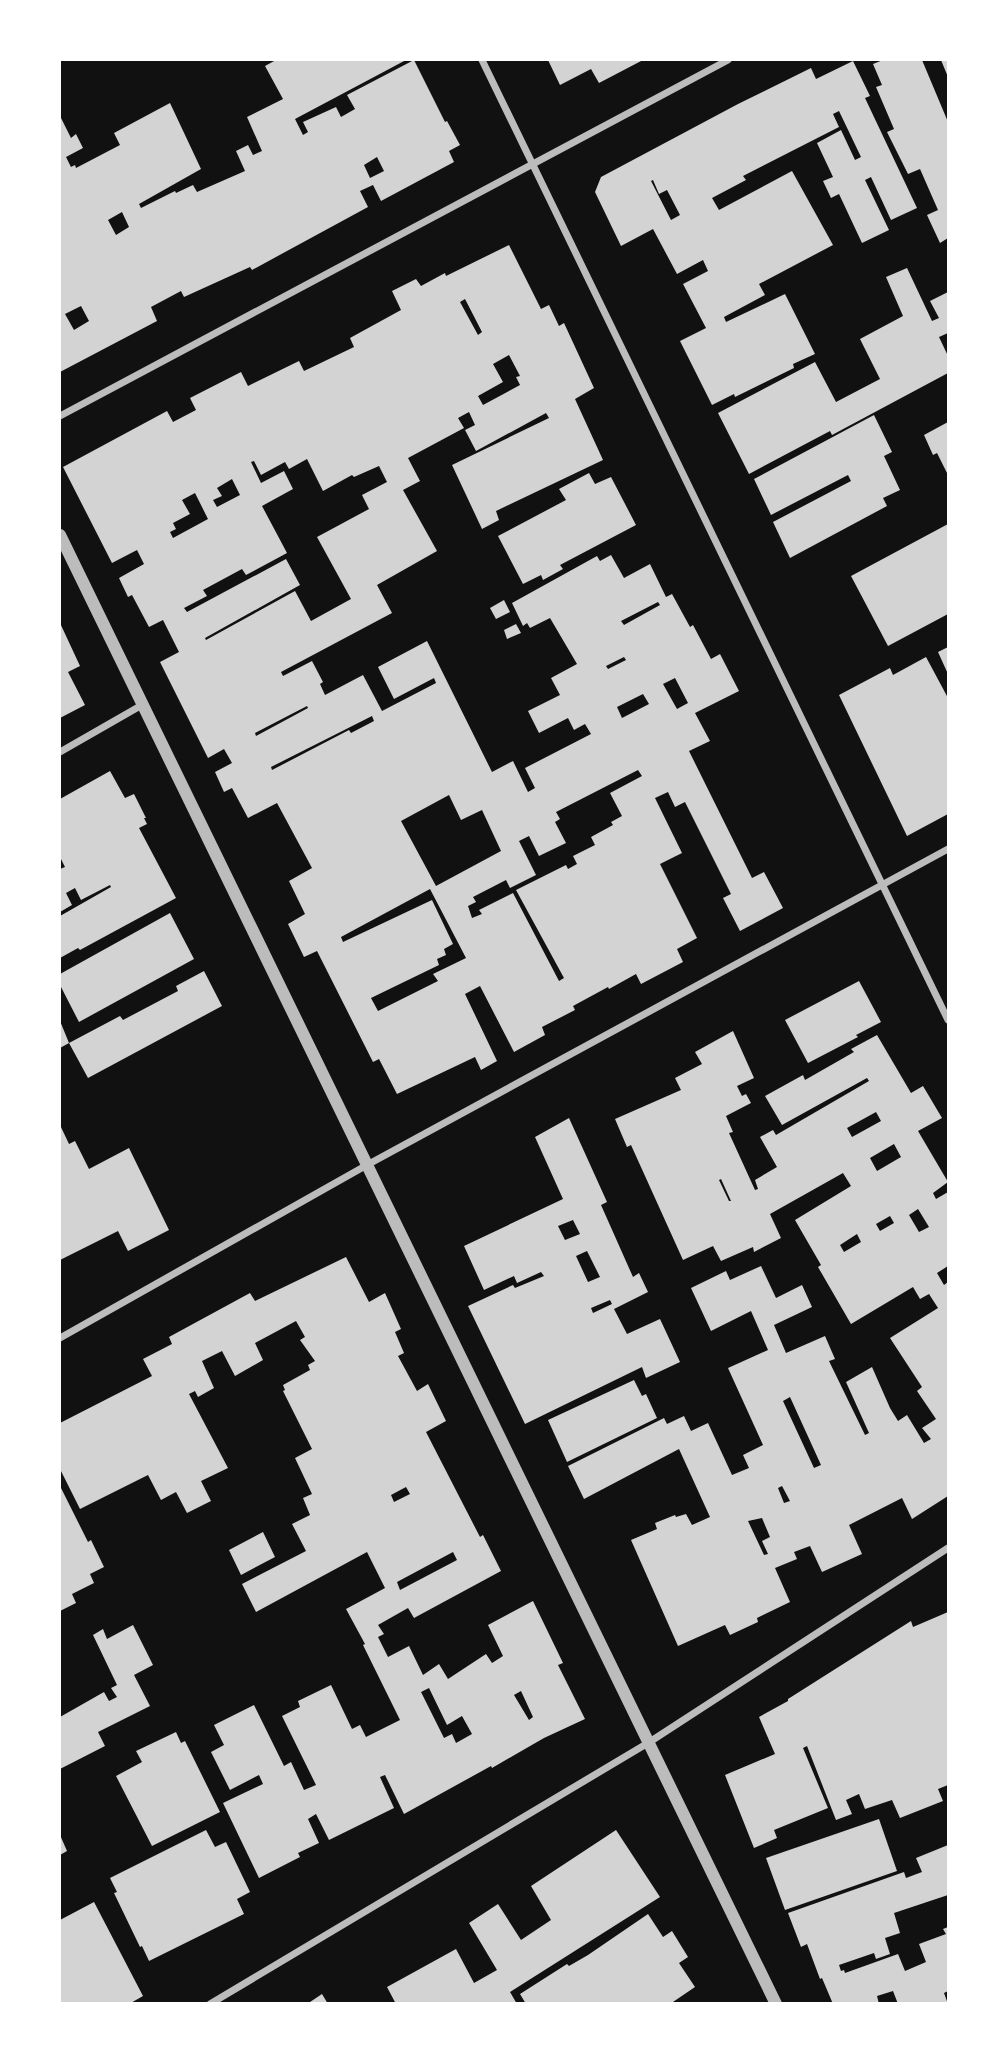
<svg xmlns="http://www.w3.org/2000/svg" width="1008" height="2063" font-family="'Fira Sans',sans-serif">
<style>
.building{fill:#d3d3d3;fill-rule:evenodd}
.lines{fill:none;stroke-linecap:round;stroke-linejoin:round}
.minor{stroke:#bcbcbc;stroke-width:7}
.tertiary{stroke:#bcbcbc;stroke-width:12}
</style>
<rect width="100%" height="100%" fill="#111"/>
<path class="building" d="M276 60H406L295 119 303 135 308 132 303 122 336 107 341 117 355 109 347 95 414 60 445 122 447 121 460 145 449 151 454 162 381 201 373 185 360 191 368 207 252 270 250 267 184 297 181 291 151 307 157 321 60 372V116L71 138 76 134 83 148 66 157 71 167 75 165 76 168 120 145 114 133 170 103 201 169 139 204 141 208 175 191 176 193 193 185 197 192 245 171 236 151 248 145 253 155 262 151 247 117 283 99 265 66ZM377 157 384 171 370 178 364 165ZM122 212 129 227 116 235 108 220ZM81 306 89 321 74 330 65 314Z
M548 60H643L599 83 591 69 560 85Z
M883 60H922L948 122V238L940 243 927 215 938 210 920 169 908 174 887 132 894 129 876 87 882 85 873 64Z
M941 60H948V77Z
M853 61 870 96 865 98 917 208 891 220 871 177 865 180 889 230 862 243 839 194 831 198 823 181 833 177 817 143 841 130 855 160 861 157 839 111 833 114 839 127 743 176 746 180 712 198 719 210 792 171 833 245 759 284 765 295 724 317 726 322 785 294 815 354 793 364 794 368 735 397 734 394 712 405 680 341 706 328 683 284 708 271 703 260 677 274 653 229 621 246 595 192 601 177 738 104 811 68 816 79ZM653 180 659 194 667 190 680 215 671 220 651 181Z
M509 245 541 309 549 305 559 326 564 323 594 388 575 399 603 460 496 511 499 520 482 529 452 465 549 418 546 413 476 451 465 430 475 425 469 412 458 418 464 428 408 458 420 481 403 490 437 551 377 585 392 613 281 672 283 676 312 661 323 682 320 684 325 695 363 675 382 711 436 683 434 678 394 699 378 667 427 641 492 772 513 761 528 792 535 788 525 768 591 734 585 724 574 730 568 718 539 733 528 711 560 695 551 678 577 664 550 618 530 628 527 623 523 626 512 603 597 556 600 561 611 555 624 578 650 564 666 597 672 594 690 627 693 625 711 659 720 654 739 691 695 713 710 741 689 751 752 878 764 872 783 908 740 931 723 898 731 894 685 802 675 807 668 792 655 798 682 853 660 864 697 938 677 949 683 962 641 984 636 974 609 989 608 987 573 1006 575 1010 542 1027 545 1035 514 1052 480 986 465 994 497 1061 481 1070 475 1057 397 1094 379 1059 373 1062 317 951 304 957 288 924 305 914 289 881 312 868 277 803 248 818 232 788 224 792 215 772 232 763 224 749 208 758 160 662 179 652 163 620 149 627 132 595 128 597 119 578 144 564 137 550 112 563 63 467 167 411 173 422 196 410 190 398 241 372 248 386 299 361 304 371 354 347 350 338 401 310 392 291 416 279 421 286 445 273 446 276ZM465 299 482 332 478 335 460 302ZM509 355 520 376 516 377 520 385 483 405 478 396 503 382 493 364ZM307 459 323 491 352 475 354 477 379 466 387 482 362 495 369 509 317 537 351 599 311 621 295 591 206 640 205 638 300 585 286 559 187 612 184 608 207 596 203 590 242 569 246 575 287 553 262 506 293 489 284 471 261 483 251 462 254 461 261 475 285 462 289 469ZM232 479 240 495 217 507 213 500 222 496 217 488ZM195 493 208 519 173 538 170 532 176 529 173 523 190 514 182 500ZM658 602 660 605 624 625 621 621ZM624 657 626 660 608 669 606 666ZM675 678 688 703 677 709 663 684ZM643 694 649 704 622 718 617 707ZM307 706 308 708 256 736 255 733ZM372 716 374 721 351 733 349 730 272 770 271 767ZM638 770 642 776 610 793 622 816 611 822 613 825 591 837 595 845 573 856 577 864 568 869 566 865 516 890 564 978 559 981 513 893 479 910 482 914 472 918 468 906 476 902 473 897 506 880 510 888 536 875 519 841 529 836 539 856 566 843 555 822 560 819 556 812ZM449 795 461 820 482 810 501 851 436 886 401 821ZM430 889 466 958 433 974 438 981 378 1011 371 998 439 965 437 959 446 955 444 949 453 944 432 900 343 942 341 937Z
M907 268 932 321 939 318 930 301 948 292V333L939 337 948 356V373L832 435 830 431 749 474 718 413 815 362 836 402 880 379 860 339 903 316 886 277Z
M874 415 892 452 884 456 900 490 883 498 887 506 790 558 773 522 851 481 848 475 771 515 754 479Z
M948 422V475L937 453 933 455 924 435Z
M589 473 595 484 611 477 636 525 560 565 563 569 543 580 541 575 523 584 498 536 566 500 559 489Z
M948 524V614L888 646 851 576Z
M504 600 510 612 496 619 490 608Z
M60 623 80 666 68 672 85 705 60 718Z
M516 624 521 633 507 639 504 630Z
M948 647V674L938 652Z
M926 657 948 698V814L907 836 839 695 890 668 893 675Z
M110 771 125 798 134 794 146 818H144L147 824 139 828 176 898 80 950 78 948 60 958V916L111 887 110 885 81 900 75 888 66 893 72 905 60 912V869L65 867 60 857V799Z
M170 913 194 959 79 1022 60 985V974Z
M204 971 222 1006 88 1078 69 1043 60 1048V1021L69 1043 120 1016 123 1020 178 991 176 986Z
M859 981 881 1022 856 1035 858 1037 808 1063 785 1020Z
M733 1031 754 1078 737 1086 742 1096 746 1094 751 1103 726 1116 733 1132 729 1133 755 1190 758 1189 755 1180 777 1167 760 1137 773 1130 776 1135 869 1081 867 1078 782 1125 765 1096 803 1075 805 1080 854 1052 851 1049 877 1035 911 1093 923 1086 942 1118 918 1131 948 1182 933 1193 936 1199 948 1192V1266L937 1273 944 1285 948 1282V1496L912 1519 902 1498 849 1525 862 1554 822 1572 810 1546 794 1552 797 1559 775 1568 790 1602 757 1618 758 1622 730 1635 725 1625 678 1646 631 1540 657 1529 655 1523 675 1515 676 1517 686 1514 692 1525 710 1517 679 1449 584 1499 568 1466 664 1418 667 1424 684 1416 691 1431 708 1423 732 1475 749 1468 743 1455 763 1445 728 1368 768 1350 751 1311 711 1331 691 1288 726 1271 730 1280 761 1266 776 1298 802 1285 812 1307 774 1325 786 1353 825 1336 835 1359 829 1361 865 1435 869 1433 846 1382 872 1367 890 1408 898 1421 907 1415 924 1443 931 1439 922 1428 936 1419 917 1391 922 1387 890 1338 938 1308 929 1294 920 1299 913 1287 851 1324 818 1267 821 1265 795 1220 851 1186 843 1173 770 1214 781 1238 754 1252 753 1247 721 1261 713 1246 683 1260 631 1145 627 1147 615 1119 681 1090 675 1078 702 1064 695 1052ZM876 1112 881 1121 852 1137 847 1128ZM894 1144 901 1157 877 1171 870 1158ZM721 1179 731 1201H729L719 1180ZM918 1209 929 1227 919 1232 909 1215ZM890 1216 894 1223 880 1231 876 1224ZM857 1234 861 1242 844 1252 840 1245ZM790 1397 821 1465 814 1468 783 1401ZM782 1486 790 1501 784 1503 778 1488ZM762 1518 770 1537 762 1541 768 1554 764 1555 748 1521Z
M569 1118 607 1202 601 1205 633 1277 639 1273 648 1292 614 1309 627 1334 660 1319 680 1362 646 1378 642 1367 525 1424 468 1306 513 1285 515 1288 544 1276 541 1272 517 1283 514 1276 484 1290 464 1246 563 1199 535 1137ZM573 1220 580 1234 565 1240 558 1226ZM587 1251 600 1277 588 1282 576 1256ZM610 1300 612 1304 593 1313 591 1308Z
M60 1125 69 1144 75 1141 89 1169 129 1148 169 1230 128 1251 118 1231 60 1260Z
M346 1257 369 1302 385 1293 401 1329 395 1332 404 1353 398 1356 417 1391 428 1384 446 1421 426 1432 480 1537 483 1535 501 1571 414 1618 408 1608 378 1625 384 1634 378 1637 388 1657 409 1646 423 1675 439 1664 448 1679 486 1654 492 1663 503 1656 488 1625 533 1601 563 1663 558 1665 585 1719 544 1738 492 1768 491 1766 404 1814 385 1775 380 1777 394 1808 329 1840 316 1814 308 1819 319 1843 298 1853 300 1857 259 1878 223 1803 263 1784 259 1775 230 1790 211 1752 224 1745 214 1725 254 1705 284 1766 291 1762 304 1790 316 1785 282 1716 300 1707 298 1701 331 1685 352 1729 360 1725 366 1737 400 1720 363 1645 365 1644 346 1609 385 1588 367 1552 256 1612 242 1584 306 1551 292 1524 310 1515 303 1498 312 1494 295 1458 312 1449 283 1391 285 1390 283 1385 310 1370 308 1365 315 1361 300 1340 305 1337 296 1321 255 1343 263 1360 235 1376 222 1351 202 1361 214 1388 198 1397 195 1391 189 1394 228 1468 201 1481 211 1501 187 1513 176 1492 161 1500 148 1475 80 1509 60 1469V1423L152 1376 143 1359 172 1344 169 1337 250 1293 255 1301ZM406 1487 410 1494 394 1502 391 1495ZM453 1552 457 1560 400 1590 397 1582ZM429 1688 447 1725 462 1716 472 1734 456 1743 452 1734 444 1738 421 1692ZM521 1691 533 1717 529 1720 514 1695Z
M634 1380 642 1396 646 1394 657 1418 567 1462 548 1420Z
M60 1486 88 1542 91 1540 104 1567 90 1574 94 1583 72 1594 76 1603 60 1611Z
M263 1532 275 1557 241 1575 229 1550Z
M948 1612V1785L938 1789 943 1801 900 1818 892 1800 865 1809 859 1794 846 1800 852 1814 836 1820 807 1746 803 1748 828 1808 774 1830 777 1838 754 1848 725 1775 775 1754 759 1717 788 1701V1699L911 1621 913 1627Z
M133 1625 153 1665 134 1675 150 1706 98 1732 105 1746 60 1769V1717L104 1692 109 1701 117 1697 111 1688 117 1685 93 1635 103 1629 107 1639Z
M176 1732 181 1743 185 1741 220 1812 152 1846 116 1776 142 1762 136 1751Z
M879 1819 897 1871 785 1910 766 1858Z
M206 1830 215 1847 226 1842 250 1892 237 1899 244 1914 149 1961 142 1946 140 1947 114 1893 117 1892 110 1878Z
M616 1830 660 1897 510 1992 517 2004H396L387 1987 456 1949 474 1983 497 1970 469 1923 498 1904 521 1940 551 1920 531 1886Z
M60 1835 67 1851 60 1855Z
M948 1845V1895L894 1913 900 1933 885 1938 890 1954 876 1959 874 1953 839 1965 841 1971 844 1970 845 1973 898 1954 905 1971 926 1962 919 1944 946 1934 943 1929 948 1927V1991L944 1993 948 2004H898L893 1991 877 1996 879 2004H833L822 1978 820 1979 807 1944 801 1947 788 1913 904 1872 906 1878 922 1872 916 1858Z
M94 1902 143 1996 129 2004H60V1920Z
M648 1914 663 1937 672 1931 688 1957 679 1963 695 1987 670 2004H526L520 1994 567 1964 569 1966 588 1955Z
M322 1994 328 2004H307Z"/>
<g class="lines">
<path class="minor" d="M482 60 948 1020
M60 416 728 60
M60 752 142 705
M60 1338 367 1165 948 849
M210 2004 648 1743 948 1548"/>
<path class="tertiary" d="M60 535 776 2004"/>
</g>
<rect width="1008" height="2063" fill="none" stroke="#ffffff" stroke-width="122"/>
</svg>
